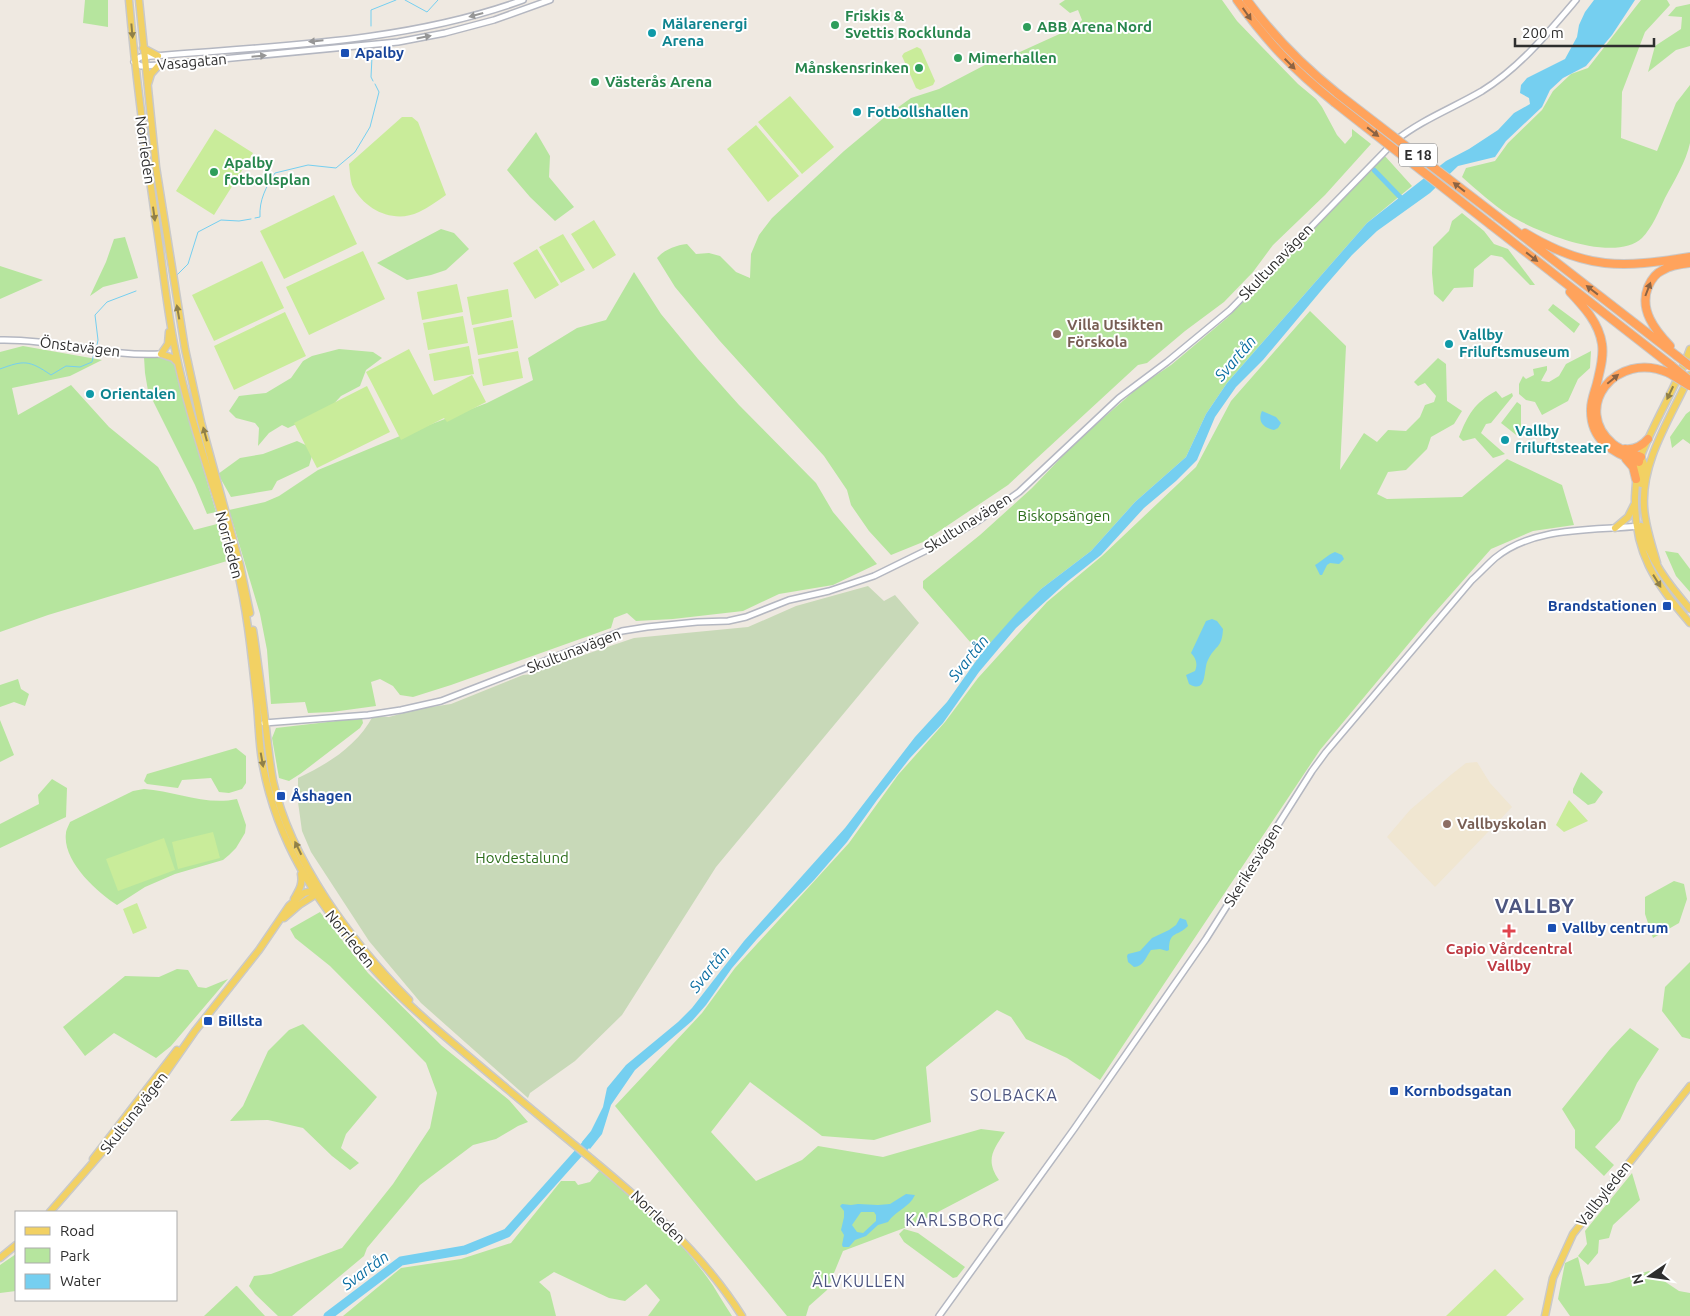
<svg xmlns="http://www.w3.org/2000/svg" width="1690" height="1316" font-family="Ubuntu,sans-serif">
<style>
.education{fill:#f0e6d1}
.green{fill:#b6e59e}
.cemetery{fill:#c8d9b8}
.pitch{fill:#c9ec9a}
.water{fill:#75cff0;fill-rule:evenodd}
.lines{fill:none;stroke-linecap:round;stroke-linejoin:round}
.stream{stroke:#75cff0;stroke-width:1}
.canal{stroke:#75cff0;stroke-width:5}
.river{stroke:#75cff0;stroke-width:9}
.minor-casing{stroke:#b4b7c1;stroke-width:8}
.major-casing{stroke:#c9c9c9;stroke-width:9}
.highway-casing{stroke:#c9c9c9;stroke-width:10}
.minor{stroke:#fff;stroke-width:5}
.major{stroke:#f2d163;stroke-width:6}
.highway{stroke:#ffa35c;stroke-width:8}
.highway-bridge-casing{stroke:#c9c9c9;stroke-width:10;stroke-linecap:butt}
.highway-bridge{stroke:#ffa35c;stroke-width:8}
.oneway{fill:#8c6343}
.oneway2{fill:#969696}
.oneway3{fill:#908048}
.leisure-dot{fill:#2e9e5b;stroke:#fff;stroke-width:2}
.culture-dot{fill:#0f9aa8;stroke:#fff;stroke-width:2}
.transit-dot{fill:#1a4fb4;stroke:#fff;stroke-width:2}
.education-dot{fill:#8d6e63;stroke:#fff;stroke-width:2}
.health-dot{fill:#e0444e;stroke:#fff;stroke-width:2}
.labels{text-anchor:middle;stroke-width:4;stroke-linejoin:round;paint-order:stroke}
.shield{fill:#fff;stroke:#6d6d6d;stroke-width:1}
.shield-label{font-size:14px;font-weight:bold;fill:#2e2e2e}
.leisure-label{font-size:15px;font-weight:bold;fill:#27864d;stroke:#fff;text-anchor:start}
.culture-label{font-size:15px;font-weight:bold;fill:#0d838f;stroke:#fff;text-anchor:start}
.transit-label{font-size:15px;font-weight:bold;fill:#164399;stroke:#fff;text-anchor:start}
.street-label{font-size:15px;fill:#2e2e2e;stroke:#fff}
.education-label{font-size:15px;font-weight:bold;fill:#785e54;stroke:#fff;text-anchor:start}
.park-label{font-size:15px;fill:#2c6e1b;stroke:#fff}
.health-label{font-size:15px;font-weight:bold;fill:#be3a42;stroke:#fff}
.water-label{font-size:16px;font-style:italic;fill:#0d6fa3;stroke:#fff}
.neighbourhood-label{font-size:16px;letter-spacing:1px;fill:#4d5680;stroke:#fff}
.district-label{font-size:20px;font-weight:bold;letter-spacing:1px;fill:#4d5680;stroke:#fff}
</style>
<rect width="100%" height="100%" fill="#efe9e1"/>
<path class="education" d="M1477 762 1490 783 1512 807 1435 887 1387 837 1410 810 1452 774 1466 763Z"/>
<path class="green" d="M85 0H108V27L83 23Z
M1065 0H1222L1237 21 1262 47 1298 84 1316 99 1322 107 1337 135 1345 144 1352 136V129L1371 144 1325 195 1273 245 1253 272 1224 302 1185 331 1147 363 1138 365 1008 485 923 542 891 555 869 531 851 505 847 490 824 456 719 340 675 287 657 258C664 250 676 245 687 244L696 254 709 253 720 256 736 272 750 278 751 254 759 235 772 218 844 151 886 116 911 98 939 89 1004 55H1013L1077 26 1082 20 1078 10 1070 13 1059 4Z
M1641 0H1667L1670 5 1645 32 1622 92 1621 138 1657 151 1676 103 1690 85C1690 101 1690 129 1690 143 1686 162 1674 181 1665 198 1659 211 1652 228 1642 238 1614 264 1537 232 1509 215 1492 204 1477 190 1462 177L1466 168 1495 161 1508 143 1542 110 1553 91 1571 74 1588 68Z
M1690 4V46L1676 50 1648 72 1655 46 1681 29 1682 17 1668 16 1676 7Z
M536 132 550 156 549 177 574 207 555 221 530 197 507 170Z
M1384 155 1412 186 1367 223 1227 383 1206 414 1186 457 1135 502 1091 551 1041 589 983 651H978L923 588V581L980 535 1032 488 1078 440 1140 386 1171 365 1227 318Z
M1462 213 1484 231 1494 244 1508 249 1535 285H1530L1502 257 1491 255 1474 269 1473 287 1454 288 1443 302 1434 294 1432 273 1433 247 1449 231 1452 221Z
M441 229 454 233 469 249 446 270 431 275 407 280 377 263Z
M125 237 138 278 103 287 90 296 106 262 114 239Z
M0 266 43 280 0 299Z
M634 272 661 314 698 359 739 405 816 483 833 512 877 564 833 585 779 594 743 611 673 619 636 621 627 613 614 618 611 628 451 685 413 697 400 695 393 686 380 679 371 682 376 706 332 712 308 713 305 702 271 704 267 650 260 614 229 510 265 502 279 496 318 470 400 436 487 403 533 380 528 358 577 328 606 320Z
M1553 304 1580 324 1574 333 1548 310Z
M1310 311 1346 346 1340 470 1364 433 1377 442 1388 430 1406 431 1420 417 1425 405 1434 402 1436 396 1425 383 1418 386 1414 382 1438 358 1446 364 1447 401 1462 411 1454 424 1431 437 1427 449 1406 470 1388 472 1377 494 1387 499 1462 497 1507 459 1562 485 1574 525 1533 531 1491 549 1430 618 1320 750 1100 1080 1067 1058 1026 1039 1011 1017 997 1010 926 1067 931 1122 874 1140 822 1136 750 1082 711 1132 756 1181 802 1160 818 1146 883 1157 981 1129 1005 1132C993 1150 985 1160 999 1180L915 1224 843 1251 827 1290 809 1306 806 1316H787L615 1106 702 1013 735 968 849 843 898 775 945 722 978 678 1047 602 1102 556 1196 467 1231 401Z
M23 346 102 360 70 376 12 388 18 415 71 385 109 427 158 467 194 530 217 524 227 561 48 615 0 632V352Z
M339 349 373 352 382 358 366 370 360 386 341 396 329 409 288 428 282 425 269 433 258 446 259 428 255 423 236 418 229 411 239 396 266 393 291 378 303 361 312 356Z
M1591 351 1590 368 1578 379 1568 401 1542 415 1535 402 1526 400 1519 394V384L1523 376 1526 379 1534 375 1533 369 1547 366V370L1541 381 1549 382 1559 376 1566 364Z
M144 357 168 358 175 365 191 427 216 512 207 514 195 485 148 391 145 373Z
M1496 391 1502 398 1512 393 1513 396 1491 423 1486 424 1481 433 1505 454 1493 458 1475 438 1463 441 1459 437C1468 415 1474 403 1496 391Z
M1517 402 1521 405V425L1524 434 1520 438 1501 423Z
M1690 411V444L1683 439 1672 448 1670 437 1686 414Z
M297 441 314 449 309 466 277 481 272 490 231 497 218 474 240 458 263 454Z
M1665 551 1678 553 1690 569V592L1676 576Z
M18 679 21 689 29 694 25 706 14 702 0 707V685Z
M362 718 363 723 360 728 300 774 289 781 279 778 272 738 276 728Z
M0 720 14 755 0 762Z
M236 748 246 756V783L242 789 229 793 219 792 211 778 182 780 178 788 147 784 144 781 147 774Z
M1581 772 1603 792 1595 803 1588 805 1573 793V789Z
M52 779 67 788 66 817 0 848V824L39 804 38 795Z
M144 789C175 791 206 806 237 799L246 825 245 833 236 848 229 855 223 860 175 874 145 887 117 905C97 892 62 861 66 833 66 830 69 825 70 822L133 791Z
M1674 881 1684 884 1687 899 1679 923 1653 938 1645 914V897Z
M320 912 368 973 442 1046 509 1100 528 1122 518 1126 496 1139 473 1145 420 1185 367 1248 364 1256 292 1316H278L255 1294 249 1286 254 1276 271 1274 342 1248 393 1184 430 1128 437 1093 426 1063 330 966 295 938 290 929Z
M1690 962V1039L1682 1037 1662 1011 1665 987Z
M177 969 188 970 198 987 206 988 228 979 171 1046 156 1058 114 1033 85 1056 63 1027 125 976 159 977Z
M303 1024 377 1097 346 1134 341 1148 359 1163 350 1170 332 1156 303 1128 268 1120 230 1121 243 1106 268 1051 289 1030Z
M1630 1028 1659 1049 1637 1083 1620 1120 1595 1147 1614 1165 1604 1176 1575 1148V1130L1562 1109 1610 1049Z
M600 1170C638 1202 677 1236 707 1277 716 1289 723 1303 732 1316H648L660 1300 646 1284 625 1301 609 1298 554 1272 539 1282 550 1292 556 1316H343L401 1268 461 1259 511 1243 561 1181H575L578 1185 590 1182Z
M1632 1173 1640 1200 1613 1225 1609 1238 1599 1240 1598 1253 1588 1265 1578 1256 1587 1244 1585 1231Z
M904 1229 918 1233 965 1267 957 1277 953 1278 904 1242 899 1234Z
M16 1254V1291L0 1293V1265Z
M1578 1257 1585 1286 1609 1283 1649 1271 1679 1291 1690 1293V1316H1570L1558 1299 1565 1263Z
M237 1286 265 1316H204L236 1286Z"/>
<path class="cemetery" d="M868 586 884 601 895 595 919 623 716 867 622 1015 575 1061 530 1093 528 1098 421 1003 369 941 311 852 302 831 298 802V778C328 764 357 746 373 716L389 717 418 709 451 704 523 675 532 674 545 668 634 638 748 627 796 606Z"/>
<path class="pitch" d="M917 47 921 49 935 81 933 85 920 90 916 88 902 56 904 53Z
M790 96 834 147 802 174 758 122Z
M402 117H412L418 122 446 195C437 201 428 208 419 212 394 224 365 210 353 187 350 181 350 171 349 164Z
M756 125 799 176 768 202 727 149Z
M215 129 253 153 214 215 176 191Z
M334 195 357 244 284 279 260 231Z
M594 220 616 255 593 269 571 234Z
M563 234 585 270 561 283 539 247Z
M537 249 559 285 535 299 513 263Z
M363 251 385 299 309 335 286 287Z
M262 261 284 308 214 341 192 295Z
M457 284 463 312 422 320 417 292Z
M508 289 512 317 472 325 467 297Z
M285 312 306 356 234 390 214 346Z
M463 316 468 343 428 350 423 323Z
M513 320 518 348 478 355 473 328Z
M469 346 474 374 434 381 429 354Z
M409 349 433 395 472 375 486 402 447 422 444 418 401 440 366 372Z
M518 351 523 378 483 386 478 359Z
M367 386 390 432 317 468 294 423Z
M1569 800 1588 821 1564 832 1556 825Z
M213 832 220 858 178 869 172 842Z
M164 838 175 870 118 891 106 859Z
M137 903 147 928 133 934 123 909Z
M1495 1269 1524 1299 1506 1316H1446Z"/>
<path class="water" d="M1594 0H1635L1612 35 1586 66 1563 78 1550 90 1542 107 1506 141 1495 157 1458 166 1430 193 1377 231 1352 255 1325 286 1263 360 1236 387 1215 417 1197 460 1176 481 1144 508 1101 555 1068 581 1016 628 979 672 943 723 910 758 877 800 847 842 814 880 757 939 732 968 706 1005 692 1021 635 1070 611 1105 602 1134 590 1149 582 1142 591 1131 603 1107 607 1088 626 1065 678 1022 692 1008 744 941 845 828 915 737 947 702 983 651 1016 614 1041 589 1091 551 1135 502 1186 457 1206 414 1227 383 1367 223 1446 161 1469 149 1498 130 1514 113 1530 104 1529 98 1520 93 1521 85 1527 78 1565 59 1577 37 1579 25 1585 12Z
M1262 411 1276 417 1281 423 1278 428 1274 430C1264 428 1257 422 1262 411Z
M1335 552 1342 555 1344 559 1339 564 1330 563 1327 565 1322 575H1320L1315 565C1322 561 1327 555 1335 552Z
M1212 619 1217 621 1223 629C1222 649 1215 645 1208 660 1203 668 1208 695 1189 684L1186 675 1195 671C1198 664 1196 658 1191 653L1206 621Z
M1180 918 1186 920 1188 926C1178 937 1169 930 1169 950L1167 951 1160 949 1151 950C1146 957 1143 967 1134 967L1128 962 1127 956 1128 954 1140 951 1152 938 1169 930 1176 925Z
M906 1194 915 1195C909 1208 895 1211 888 1222L878 1225 866 1236 855 1240 849 1247H843L842 1245 844 1235 841 1230 844 1217V1211L840 1206 842 1204 851 1205 858 1204 878 1205 890 1204ZM861 1212H874L876 1215V1221L863 1233 857 1232 852 1225Z"/>
<g class="lines">
<path class="stream" d="M405 0 427 12 438 0
M371 26V10L396 0
M372 57 371 77 373 81
M255 218 260 217C259 200 266 187 275 173L308 165 336 168 355 152 370 127 379 92 375 84
M177 275 188 264 198 232 221 220 239 221 251 219
M97 345 98 340 95 315 107 302 136 291
M0 369C24 360 29 360 51 375L66 366 80 367 92 362 94 353"/>
<path class="canal" d="M1374 170 1403 200"/>
<path class="river" d="M328 1316 401 1261 465 1250 507 1233 592 1138"/>
<g class="minor-casing">
<path id="minor" d="M523 0C402 44 268 46 140 57L134 62 141 66 159 65 398 42 445 33 494 20 550 0
M0 340C54 339 107 357 161 354
M264 723 368 715 401 710 441 701 622 631 647 627 697 622 728 621 746 617 789 600 829 591 874 576 927 550 978 521 1019 492 1119 398 1167 362 1230 310 1395 141C1421 120 1453 108 1482 91 1519 68 1548 33 1576 0
M939 1316 1074 1129 1206 939 1312 771 1326 752 1472 580C1480 573 1487 565 1495 558 1534 526 1591 531 1640 526"/>
</g>
<g class="major-casing">
<path id="major" d="M129 0C136 81 147 162 159 243 164 278 168 314 175 349 190 424 218 495 237 569 248 614 252 660 257 705 259 726 259 746 263 766 278 844 316 900 366 960 392 991 423 1018 454 1044 495 1079 536 1113 577 1147 638 1197 699 1248 742 1316
M139 0 156 167 185 349 201 422 240 565 250 613
M143 48 158 56
M148 84 151 74 159 65
M1690 349C1677 386 1655 419 1641 456 1636 469 1636 483 1635 497 1634 554 1655 582 1690 623
M161 354 168 344 169 332
M161 354 173 358 178 363
M1641 457 1644 464 1641 484
M1641 526C1648 558 1669 585 1690 609
M1615 528 1628 517 1634 505
M1657 563C1652 545 1645 526 1644 507 1641 460 1672 416 1690 375
M253 630C258 662 262 695 266 728 268 746 270 764 273 781 291 862 352 942 409 1000
M294 899C299 890 303 885 301 874
M284 918 299 905 318 893
M93 1159 177 1050
M50 1212 144 1104 195 1031 259 950 289 906 304 893 315 890
M0 1258 16 1245
M1545 1316 1553 1278 1573 1234 1690 1086"/>
</g>
<g class="highway-casing">
<path id="highway" d="M1237 0C1267 42 1294 70 1334 102
M1247 0C1273 36 1303 66 1338 94
M1498 217 1677 356
M1491 225 1672 366
M1525 233C1586 270 1622 268 1690 257
M1570 292C1584 307 1599 323 1602 344 1604 357 1600 370 1597 383 1595 391 1591 400 1591 409 1590 440 1613 453 1639 462
M1670 346C1655 330 1639 310 1648 287 1651 280 1656 273 1663 270 1671 265 1681 264 1690 263
M1625 449C1635 450 1642 446 1648 439
M1641 457C1631 453 1620 450 1613 444 1571 409 1615 349 1669 373
M1626 459 1633 467 1636 479"/>
</g>
<use href="#minor" class="minor"/>
<use href="#major" class="major"/>
<use href="#highway" class="highway"/>
<g class="highway-bridge-casing">
<path id="highway-bridge" d="M1338 94 1498 217
M1334 102 1491 225
M1677 356 1690 366
M1672 366 1688 379
M1669 373 1690 386"/>
</g>
<use href="#highway-bridge" class="highway-bridge"/>
</g>
<defs><path id="oneway-solid" d="M-6-.8H1V-3.2L6.5 0L1 3.2V.8H-6Z" transform="scale(1.25)"/></defs>
<g class="oneway">
<use href="#oneway-solid" transform="translate(1247 14) rotate(55)"/>
<use href="#oneway-solid" transform="translate(1290 64) rotate(45)"/>
<use href="#oneway-solid" transform="translate(1373 132) rotate(38)"/>
<use href="#oneway-solid" transform="translate(1459 187) rotate(-142)"/>
<use href="#oneway-solid" transform="translate(1532 257) rotate(38)"/>
<use href="#oneway-solid" transform="translate(1648 289) rotate(-69)"/>
<use href="#oneway-solid" transform="translate(1592 290) rotate(-142)"/>
<use href="#oneway-solid" transform="translate(1613 379) rotate(-40)"/>
</g>
<g class="oneway2">
<use href="#oneway-solid" transform="translate(476 15) rotate(165)"/>
<use href="#oneway-solid" transform="translate(424 37) rotate(-11)"/>
<use href="#oneway-solid" transform="translate(316 41) rotate(174)"/>
<use href="#oneway-solid" transform="translate(259 56) rotate(-5)"/>
</g>
<g class="oneway3">
<use href="#oneway-solid" transform="translate(132 31) rotate(85)"/>
<use href="#oneway-solid" transform="translate(154 214) rotate(82)"/>
<use href="#oneway-solid" transform="translate(178 312) rotate(-100)"/>
<use href="#oneway-solid" transform="translate(1670 393) rotate(115)"/>
<use href="#oneway-solid" transform="translate(205 434) rotate(-105)"/>
<use href="#oneway-solid" transform="translate(1657 581) rotate(58)"/>
<use href="#oneway-solid" transform="translate(262 760) rotate(80)"/>
<use href="#oneway-solid" transform="translate(298 848) rotate(-116)"/>
</g>
<g class="leisure-dot">
<circle cx="835" cy="25" r="5"/>
<circle cx="1027" cy="27" r="5"/>
<circle cx="958" cy="58" r="5"/>
<circle cx="919" cy="68" r="5"/>
<circle cx="595" cy="82" r="5"/>
<circle cx="214" cy="172" r="5"/>
</g>
<g class="culture-dot">
<circle cx="652" cy="33" r="5"/>
<circle cx="857" cy="112" r="5"/>
<circle cx="1449" cy="344" r="5"/>
<circle cx="90" cy="394" r="5"/>
<circle cx="1505" cy="440" r="5"/>
</g>
<g class="transit-dot">
<rect x="340" y="48" width="10" height="10" rx="2.5"/>
<rect x="1662" y="601" width="10" height="10" rx="2.5"/>
<rect x="276" y="791" width="10" height="10" rx="2.5"/>
<rect x="1547" y="923" width="10" height="10" rx="2.5"/>
<rect x="203" y="1016" width="10" height="10" rx="2.5"/>
<rect x="1389" y="1086" width="10" height="10" rx="2.5"/>
</g>
<g class="education-dot">
<circle cx="1057" cy="334" r="5"/>
<circle cx="1447" cy="824" r="5"/>
</g>
<path class="health-dot" d="M1506.5 923.5h5v5h5v5h-5v5h-5v-5h-5v-5h5z"/>
<g class="labels">
<rect class="shield" x="1399" y="143.5" width="38" height="23" rx="4"/>
<g class="shield-label">
<text x="1418" y="160">E 18</text>
</g>
<g class="leisure-label">
<text x="845" y="21">Friskis &amp;<tspan x="845" dy="17">Svettis Rocklunda</tspan></text>
<text x="1037" y="32">ABB Arena Nord</text>
<text x="968" y="63">Mimerhallen</text>
<text x="909" y="73" text-anchor="end">Månskensrinken</text>
<text x="605" y="87">Västerås Arena</text>
<text x="224" y="168">Apalby<tspan x="224" dy="17">fotbollsplan</tspan></text>
</g>
<g class="culture-label">
<text x="662" y="29">Mälarenergi<tspan x="662" dy="17">Arena</tspan></text>
<text x="867" y="117">Fotbollshallen</text>
<text x="1459" y="340">Vallby<tspan x="1459" dy="17">Friluftsmuseum</tspan></text>
<text x="100" y="399">Orientalen</text>
<text x="1515" y="436">Vallby<tspan x="1515" dy="17">friluftsteater</tspan></text>
</g>
<g class="transit-label">
<text x="355" y="58">Apalby</text>
<text x="1657" y="611" text-anchor="end">Brandstationen</text>
<text x="291" y="801">Åshagen</text>
<text x="1562" y="933">Vallby centrum</text>
<text x="218" y="1026">Billsta</text>
<text x="1404" y="1096">Kornbodsgatan</text>
</g>
<g class="street-label">
<text transform="translate(192 62) rotate(-5)" y="5">Vasagatan</text>
<text transform="translate(145 150) rotate(82)" y="5">Norrleden</text>
<text transform="translate(1276 262) rotate(-46)" y="5">Skultunavägen</text>
<text transform="translate(80 347) rotate(7)" y="5">Önstavägen</text>
<text transform="translate(968 523) rotate(-32)" y="5">Skultunavägen</text>
<text transform="translate(229 545) rotate(75)" y="5">Norrleden</text>
<text transform="translate(574 651) rotate(-21)" y="5">Skultunavägen</text>
<text transform="translate(1253 865) rotate(-58)" y="5">Skerikesvägen</text>
<text transform="translate(350 939) rotate(51)" y="5">Norrleden</text>
<text transform="translate(134 1113) rotate(-52)" y="5">Skultunavägen</text>
<text transform="translate(1604 1194) rotate(-52)" y="5">Vallbyleden</text>
<text transform="translate(658 1217) rotate(44)" y="5">Norrleden</text>
</g>
<g class="education-label">
<text x="1067" y="330">Villa Utsikten<tspan x="1067" dy="17">Förskola</tspan></text>
<text x="1457" y="829">Vallbyskolan</text>
</g>
<g class="park-label">
<text x="1064" y="521">Biskopsängen</text>
<text x="522" y="863">Hovdestalund</text>
</g>
<g class="health-label">
<text x="1509" y="954">Capio Vårdcentral<tspan x="1509" dy="17">Vallby</tspan></text>
</g>
<g class="water-label">
<text transform="translate(1235 358) rotate(-49)" y="6">Svartån</text>
<text transform="translate(968 658) rotate(-51)" y="6">Svartån</text>
<text transform="translate(709 969) rotate(-51)" y="6">Svartån</text>
<text transform="translate(365 1270) rotate(-36)" y="6">Svartån</text>
</g>
<g class="neighbourhood-label">
<text x="1014" y="1101">SOLBACKA</text>
<text x="955" y="1226">KARLSBORG</text>
<text x="859" y="1287">ÄLVKULLEN</text>
</g>
<g class="district-label">
<text x="1535" y="913">VALLBY</text>
</g>
</g>
<rect x="15" y="1211" width="162" height="90" fill="#ffffff" stroke="#ababab"/>
<rect x="25" y="1227" width="25" height="8" fill="#f2d163" stroke="#ababab"/>
<text x="60" y="1236" font-size="15" fill="#2e2e2e">Road</text>
<rect x="25" y="1248" width="25" height="15" fill="#b6e59e" stroke="#ababab"/>
<text x="60" y="1261" font-size="15" fill="#2e2e2e">Park</text>
<rect x="25" y="1274" width="25" height="15" fill="#75cff0" stroke="#ababab"/>
<text x="60" y="1286" font-size="15" fill="#2e2e2e">Water</text>
<g transform="translate(1650 1276) rotate(257)" stroke="#ffffff" stroke-width="4" paint-order="stroke">
<path d="M0-4L9 19L0 12L-9 19Z" fill="#2e2e2e"/>
<text y="-8" font-size="14" font-weight="bold" text-anchor="middle" fill="#2e2e2e">N</text>
</g>
<path d="M1515 38v8h139v-8" fill="none" stroke="#2e2e2e" stroke-width="2.5"/>
<text x="1522" y="38" font-size="15" fill="#2e2e2e" stroke="#ffffff" stroke-width="4" paint-order="stroke">200 m</text>
</svg>
